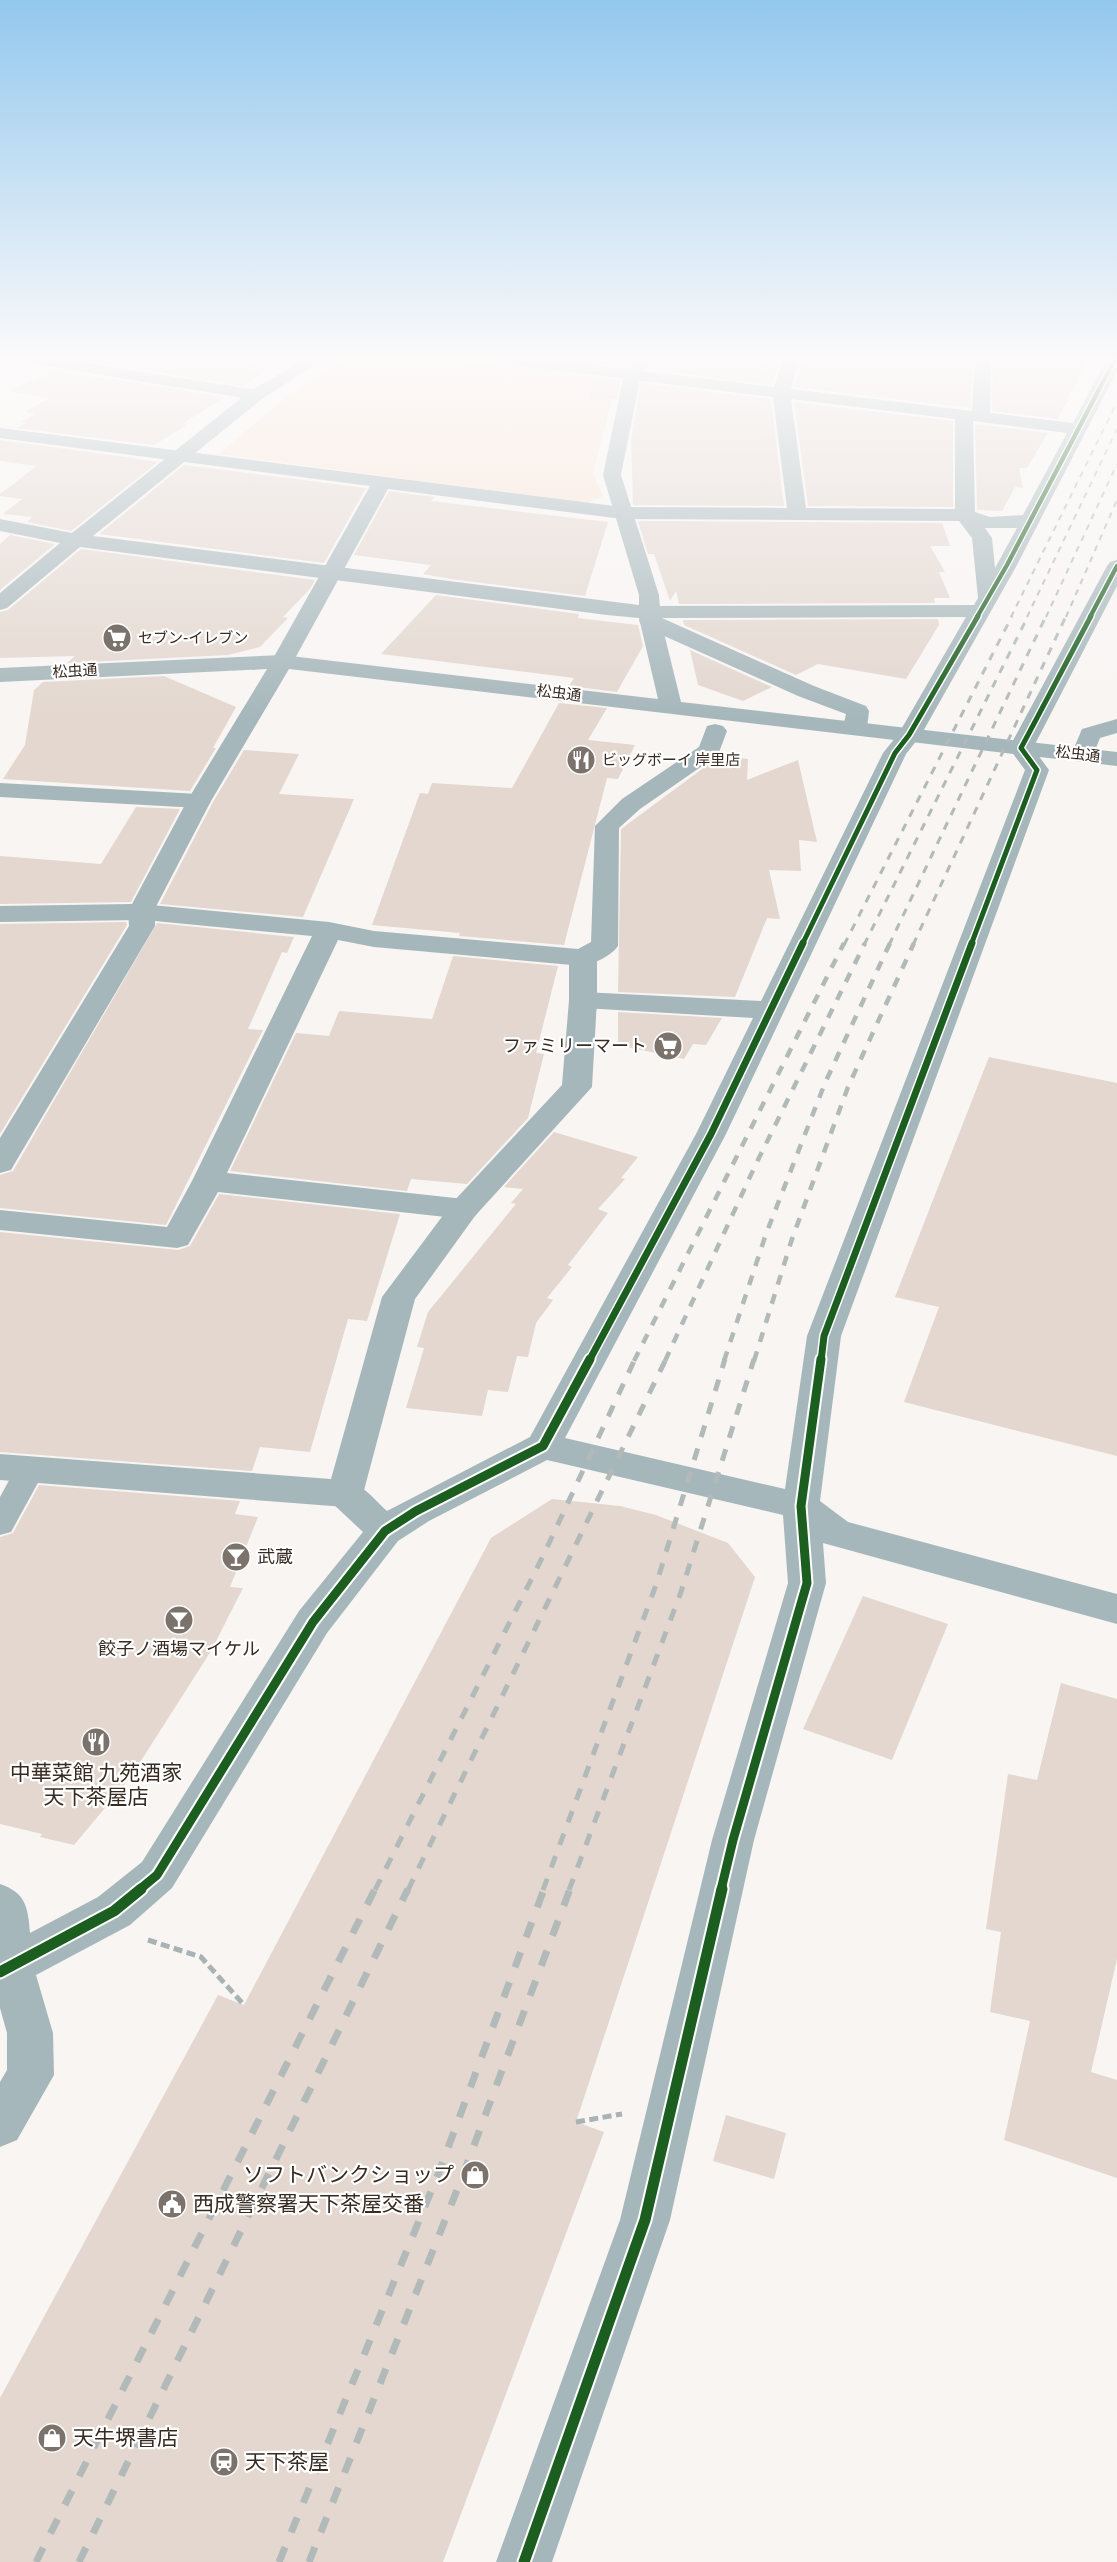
<svg xmlns="http://www.w3.org/2000/svg" width="1117" height="2562" font-family="Signika,'Noto Sans JP',sans-serif">
<style>
.green{fill:#f9e2d2}
.building{fill:#e3d7cf}
.lines{fill:none;stroke-linecap:round;stroke-linejoin:round}
.path{stroke:#a9b2b4;stroke-width:5;stroke-dasharray:9 4.5;stroke-linecap:butt}
.service{fill:#a6b7bb;fill-rule:evenodd}
.minor{fill:#a6b7bb;fill-rule:evenodd}
.tertiary{fill:#a6b7bb;fill-rule:evenodd}
.rail-far4{stroke:#b1b9b9;stroke-width:2;stroke-dasharray:6 6;stroke-linecap:butt}
.rail-far3{stroke:#b1b9b9;stroke-width:3;stroke-dasharray:8 8;stroke-linecap:butt}
.rail-far2{stroke:#b1b9b9;stroke-width:4.5;stroke-dasharray:10 10;stroke-linecap:butt}
.rail-far1{stroke:#b1b9b9;stroke-width:5;stroke-dasharray:12 12;stroke-linecap:butt}
.rail{stroke:#b1b9b9;stroke-width:7;stroke-dasharray:16 16;stroke-linecap:butt}
.cycleway-far4-casing{stroke:#fff;stroke-width:7}
.cycleway-far3-casing{stroke:#fff;stroke-width:8}
.cycleway-far2-casing{stroke:#fff;stroke-width:10}
.cycleway-far1-casing{stroke:#fff;stroke-width:13}
.cycleway-casing{stroke:#fff;stroke-width:15}
.cycleway-far4{stroke:#1b5e20;stroke-width:4.5}
.cycleway-far3{stroke:#1b5e20;stroke-width:5}
.cycleway-far2{stroke:#1b5e20;stroke-width:7}
.cycleway-far1{stroke:#1b5e20;stroke-width:9}
.cycleway{stroke:#1b5e20;stroke-width:11}
.labels{text-anchor:middle;stroke-width:4.5;stroke-linejoin:round;paint-order:stroke}
.far-poi-label{font-size:15px;fill:#372b22;stroke:#fff;text-anchor:start}
.far-street-label{font-size:15px;fill:#372b22;stroke:#fff}
.poi-label{font-size:18px;fill:#372b22;stroke:#fff;text-anchor:end}
.near-poi-label{font-size:21px;fill:#372b22;stroke:#fff;text-anchor:start}
</style>
<rect width="100%" height="100%" fill="#f8f5f3"/>
<path class="green" d="M346 359H448L602 376 616 383 593 473 603 496 588 503 219 454 290 393Z"/>
<path class="building" d="M77 359H282L243 386Z
M594 359H633L627 367 594 363Z
M654 359H781L772 385 647 369Z
M801 359H973L970 408 794 387Z
M993 359H1085L1082 365H1085L1067 399H1069L1057 419 992 411Z
M55 370 225 397 182 424 187 425 154 445 17 428 26 423 21 422 35 414 25 412 49 398 10 391Z
M592 377 620 381 617 399H590Z
M641 383 771 399 784 506 633 505 631 439Z
M794 402 953 421V507L808 506Z
M975 424 1048 433 1027 468H1019L1023 488 1015 487 1002 511 977 510Z
M0 440 133 458H132L158 462 71 531 27 522 32 517 3 514 22 499 0 496V494L37 466 0 461Z
M184 465 288 478 366 488 324 563 99 534Z
M389 491 435 497 431 501 608 522 585 596 451 579 423 574 431 565 354 555Z
M638 521 942 523 950 546H930L945 572H939L950 598H934L935 603 679 604 676 591 670 601 654 554H648Z
M10 535 55 544 0 590V544Z
M81 549 315 580 310 589 283 617 288 618 260 647 228 655 67 663 75 656 0 658V612L8 610Z
M436 595 579 614 578 618 638 625 643 646 617 692 569 686 574 678 381 654Z
M938 619 939 625 906 679 818 664 796 675 684 625 683 620Z
M690 650 772 687 743 701 698 685Z
M164 676 236 707 213 748H216L190 791 3 779 25 745 34 690 43 682Z
M559 703 607 708 588 740 635 745 618 779 607 778 564 945 459 936 460 933 372 925 420 793 428 794 432 783 512 788Z
M244 750 299 754 279 794 354 799 303 917 160 904 213 802Z
M721 755 748 759 747 780 798 760 817 842 799 840 801 871 769 870 780 919 767 918 735 997 618 992 621 829Z
M136 807 180 809 131 902 0 904V856L101 864Z
M126 922 127 925 0 1134V924Z
M157 923 294 937 287 953 282 952 248 1029 263 1030 166 1225 0 1208V1175L13 1171Z
M453 956 558 966 536 1053 544 1054 528 1118 467 1184 411 1179 407 1191 230 1171 296 1033 329 1036 339 1011 432 1019Z
M618 1012 722 1018 706 1045 693 1044 684 1059 618 1045Z
M989 1057 1117 1083V1456L904 1402 939 1307 895 1297Z
M554 1132 638 1157 621 1178 625 1179 598 1209 608 1213 568 1265 572 1267 547 1298 553 1300 536 1323 528 1357 517 1356 508 1392 488 1390 482 1416 406 1408 424 1348 417 1347 428 1312 516 1204 511 1203 523 1189 504 1187Z
M219 1194 400 1214 367 1321 348 1319 310 1452 260 1447 252 1471 0 1452V1232L178 1250 190 1246Z
M39 1485 240 1501 235 1514 258 1517 230 1587 243 1588 211 1651 130 1778 74 1845 40 1837 42 1834 0 1824V1537L13 1533Z
M552 1499 620 1506 656 1515 728 1543 755 1577 576 2122 604 2132 443 2562H0V2398L218 1995 244 2005 491 1538Z
M863 1596 948 1624 892 1760 803 1729Z
M1061 1683 1117 1699V1959L1091 2072 1117 2080V2178L1004 2140 1030 2021 990 2012 1001 1932 986 1929 1008 1774 1037 1780Z
M726 2115 786 2133 774 2179 713 2161Z"/>
<g class="lines">
<path class="path" d="M148 1940 201 1957 244 2005
M576 2122 622 2114"/>
<path class="service" d="M30 1459 41 1462 45 1470 11 1532 0 1535V1497L19 1462Z"/>
<path class="minor" d="M26 359H63L256 390 262 391 265 395 262 399 256 400 34 364 28 363Z
M496 359H543L774 387 783 359H799L791 389 972 411 975 359H991L990 413 1073 423 1107 359H1117V371L1017 565 921 735 906 754 726 1134 565 1438 785 1489 807 1336 1025 770 1009 748 1107 566 1110 562 1117 560V586L1033 748 1049 770 841 1336 820 1501 848 1522 1117 1594V1624L823 1543 826 1583 754 1840 670 2220 552 2562H496L620 2220 712 1840 788 1583 783 1515 547 1460 429 1521 398 1541 327 1633 172 1888 130 1925 36 1975 53 2033 54 2075 17 2140 0 2147V2082L7 2070V2033L0 2008V1884C26 1893 28 1907 30 1933L98 1897 142 1862 299 1611 363 1532 332 1503 327 1494 332 1485C359 1476 369 1495 387 1511L530 1437 696 1134 753 1018 583 1008 573 1006 569 1000 573 994 583 992 761 1001 883 753 899 733 966 617 662 618 814 686 866 706 869 711 867 728 863 733 855 735 847 733 843 728 846 714 798 696 642 626 639 621 642 616 639 612 643 608 650 606 974 605 978 598 972 538 959 521 622 519 388 489 293 662 290 667 282 669 274 667 271 662 370 486 0 438V428L622 507 787 508 773 397 504 364 498 363ZM791 399 955 419V509L806 508ZM973 421 1067 433 1023 515 990 517 975 512ZM985 528H1017L995 568 992 538Z
M1117 719V733L1100 738 1091 760 1083 762 1075 760 1071 755 1082 729Z
M715 724 723 726 727 731 718 755 640 809 619 828 618 946C610 957 595 963 583 966L374 947 338 940 227 1173 464 1199 475 1202 480 1209 475 1216 464 1219 218 1192 188 1245 177 1248 0 1230V1210L167 1227 192 1181 312 936 155 921V926L15 1163 11 1170 0 1173V1138L129 926 128 912 132 906 141 904 329 922 374 931 578 949 591 942 595 826 622 799 699 747 707 726Z
M0 783 199 794 208 796 211 801 208 806 199 808 0 797Z"/>
<path class="tertiary" d="M305 359H324L262 399 93 536 639 605V595L603 475 624 374 636 359H652L641 374 621 475 659 595 661 621 681 702 1117 752V766L289 669 211 801 150 918 141 920 0 922V906L132 904 187 801 267 669 0 682V668L282 655 658 699 639 618 607 615 80 547 7 608 0 610V593L60 543 0 531V519L72 533 250 391Z
M583 950 593 952 597 958V1000L592 1087 475 1216 415 1299 363 1494 358 1503 345 1507 0 1480V1454L331 1479 382 1297 453 1202 562 1085 569 1000V958L573 952Z"/>
<path class="rail-far4" d="M1011 617 1117 402
M1027 617 1117 429
M1046 617 1117 464
M1066 617 1117 500"/>
<path class="rail-far3" d="M844 945 1012 616
M864 945 1028 616
M889 945 1046 616
M913 945 1066 616"/>
<path class="rail-far2" d="M634 1361 844 943
M665 1361 755 1166 865 943
M724 1361 766 1234 825 1083 890 943
M754 1361 792 1239 848 1087 914 943"/>
<path class="rail-far1" d="M375 1890 544 1554 635 1359
M408 1890 666 1359
M543 1890 656 1585 725 1359
M569 1890 681 1592 754 1359"/>
<path class="rail" d="M36 2562 375 1889
M79 2562 408 1889
M279 2562 439 2172 544 1889
M309 2562 461 2180 570 1889"/>
<g class="cycleway-far4-casing">
<path id="cycleway-far4" d="M977 617 1007 565 1115 359
M1090 617 1117 566"/>
</g>
<g class="cycleway-far3-casing">
<path id="cycleway-far3" d="M802 945 895 753 909 735 978 616
M971 945 1037 770 1021 748 1091 616"/>
</g>
<g class="cycleway-far2-casing">
<path id="cycleway-far2" d="M589 1361 711 1134 803 943
M821 1361 824 1336 972 943"/>
</g>
<g class="cycleway-far1-casing">
<path id="cycleway-far1" d="M139 1890 157 1875 313 1622 385 1531 416 1511 543 1446 590 1359
M721 1890 733 1840 807 1583 801 1506 821 1359"/>
</g>
<g class="cycleway-casing">
<path id="cycleway" d="M0 1972 114 1911 141 1889
M524 2562 645 2220 722 1889"/>
</g>
<use href="#cycleway-far4" class="cycleway-far4"/>
<use href="#cycleway-far3" class="cycleway-far3"/>
<use href="#cycleway-far2" class="cycleway-far2"/>
<use href="#cycleway-far1" class="cycleway-far1"/>
<use href="#cycleway" class="cycleway"/>
</g>
<linearGradient id="sky" x2="0" y2="1"><stop stop-color="#93c8ee"/><stop offset="0.5" stop-color="#fcfafa"/><stop offset="1" stop-color="#fcfafa" stop-opacity="0"/></linearGradient>
<rect width="1117" height="717" fill="url(#sky)"/>
<defs>
<g id="supermarket-disc" transform="scale(1.5)"><circle r="9.5" fill="#7b726b" stroke="#fff"/><path d="M-6-5.5h2.5l.6 2H6L4.5 2H-2.5L-4.4-4H-6ZM-1.5 3.2a1.3 1.3 0 1 0 .1 0ZM3 3.2a1.3 1.3 0 1 0 .1 0Z" fill="#fff"/></g>
<g id="restaurant-disc" transform="scale(1.5)"><circle r="9.5" fill="#7b726b" stroke="#fff"/><path d="M-5-6h1v4h1v-4h1v4h1v-4h1v5L-1.5 .5V6h-2V.5L-5-1ZM5-6V6H3V1.5H1.5Q1.5-4 5-6Z" fill="#fff"/></g>
<g id="bar-disc" transform="scale(1.5)"><circle r="9.5" fill="#7b726b" stroke="#fff"/><path d="M-6-5H6L.8 .8V4.5H3.5V6h-7V4.5H-.8V.8Z" fill="#fff"/></g>
<g id="shop-disc" transform="scale(1.5)"><circle r="9.5" fill="#7b726b" stroke="#fff"/><path d="M-5-2.5h2.3a2.7 3.5 0 0 1 5.4 0H5L5.5 6h-11ZM-1.5-2.5h3a1.5 2.3 0 0 0-3 0Z" fill="#fff"/></g>
<g id="civic-disc" transform="scale(1.5)"><circle r="9.5" fill="#7b726b" stroke="#fff"/><path d="M-.6-6.5H3V-4.5H.6V-3L4-1V1h2V6H-6V1h2V-1L-.6-3ZM-1.2 2.5V6h2.4V2.5Z" fill="#fff"/></g>
<g id="station-disc" transform="scale(1.5)"><circle r="9.5" fill="#7b726b" stroke="#fff"/><path d="M-3-6H3Q5-6 5-4V2Q5 4 3 4L4.5 6H3L1.5 4h-3L-3 6H-4.5L-3 4Q-5 4-5 2V-4Q-5-6-3-6ZM-3.5-4v3h7v-3ZM-3.5 1v1.5H-2V1ZM2 1v1.5H3.5V1Z" fill="#fff"/></g>
</defs>
<g fill-rule="evenodd">
<use href="#supermarket-disc" x="117" y="638"/>
<use href="#restaurant-disc" x="581" y="760"/>
<use href="#supermarket-disc" x="668" y="1046"/>
<use href="#bar-disc" x="236" y="1557"/>
<use href="#bar-disc" x="179" y="1620"/>
<use href="#restaurant-disc" x="96" y="1742"/>
<use href="#shop-disc" x="475" y="2175"/>
<use href="#civic-disc" x="172" y="2204"/>
<use href="#shop-disc" x="52" y="2438"/>
<use href="#station-disc" x="224" y="2462"/>
</g>
<g class="labels">
<g class="far-poi-label">
<text x="138" y="643">セブン-イレブン</text>
<text x="602" y="765">ビッグボーイ 岸里店</text>
</g>
<g class="far-street-label">
<text transform="translate(75 671) rotate(-3)" y="5">松虫通</text>
<text transform="translate(559 693) rotate(7)" y="5">松虫通</text>
<text transform="translate(1078 754) rotate(7)" y="5">松虫通</text>
</g>
<g class="poi-label">
<text x="647" y="1052">ファミリーマート</text>
<text x="257" y="1563" text-anchor="start">武蔵</text>
<text x="179" y="1655" text-anchor="middle">餃子ノ酒場マイケル</text>
</g>
<g class="near-poi-label">
<text x="96" y="1780" text-anchor="middle">中華菜館 九苑酒家<tspan x="96" dy="24">天下茶屋店</tspan></text>
<text x="454" y="2182" text-anchor="end">ソフトバンクショップ</text>
<text x="193" y="2211">西成警察署天下茶屋交番</text>
<text x="73" y="2445">天牛堺書店</text>
<text x="245" y="2469">天下茶屋</text>
</g>
</g>
</svg>
